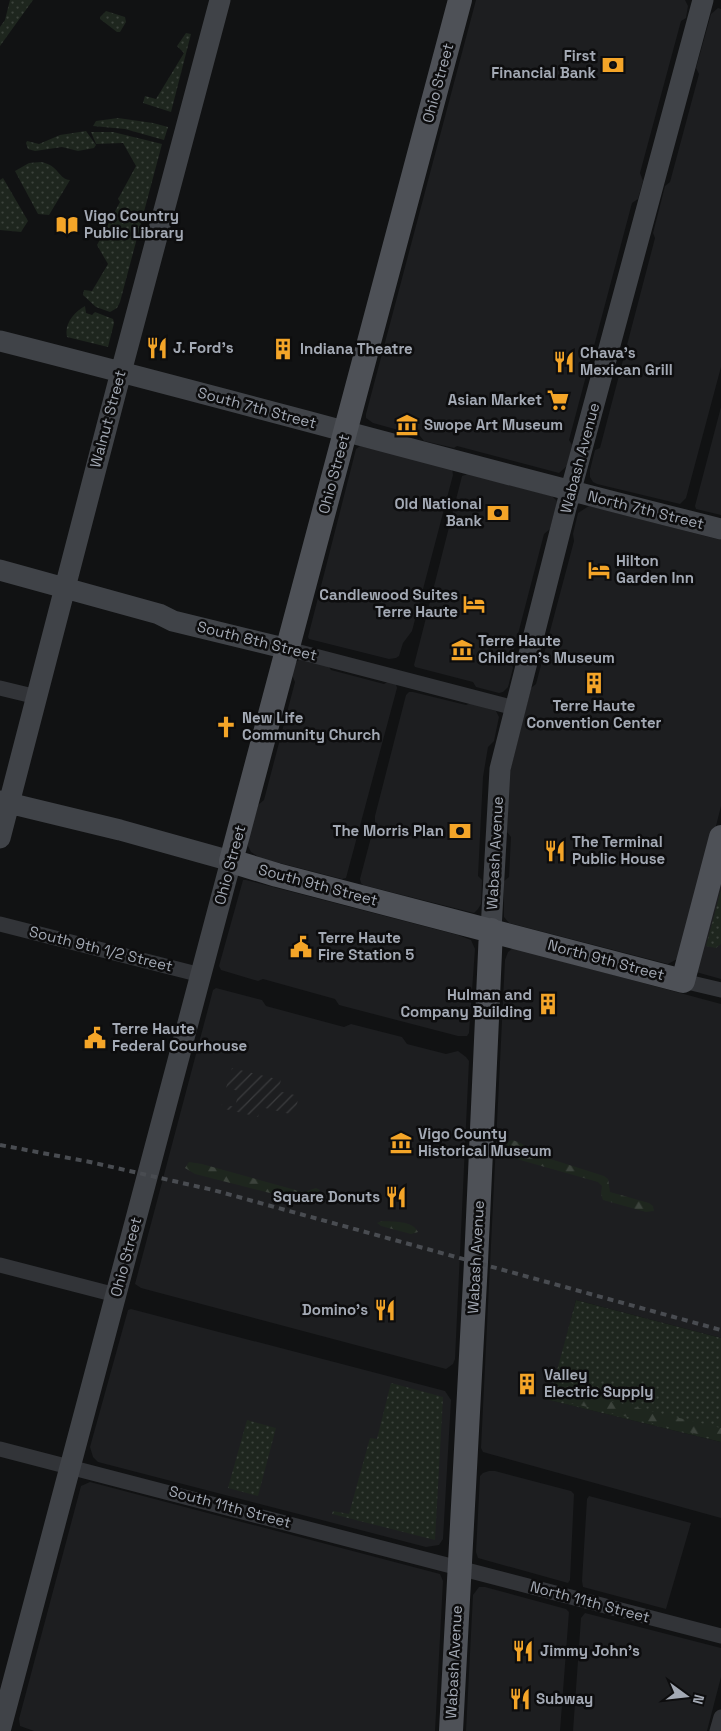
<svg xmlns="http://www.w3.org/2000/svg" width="721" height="1731" font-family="'Space Grotesk',sans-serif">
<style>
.built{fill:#1d1e20}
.industrial{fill:url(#industrial-furrows)}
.grass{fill:url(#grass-dots)}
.forest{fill:url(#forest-firs)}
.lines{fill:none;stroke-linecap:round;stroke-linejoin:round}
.street{stroke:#323438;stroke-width:15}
.secondary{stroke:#404348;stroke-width:21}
.primary{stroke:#4e5157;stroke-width:24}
.rail{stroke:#494c51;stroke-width:4;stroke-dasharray:6 5;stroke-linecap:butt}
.labels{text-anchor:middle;stroke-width:5;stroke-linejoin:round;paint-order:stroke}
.poi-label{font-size:15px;font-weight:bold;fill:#a3a9b4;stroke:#0d0d0e;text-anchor:start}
.street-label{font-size:15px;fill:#a3a9b4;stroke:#0d0d0e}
</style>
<defs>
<pattern id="industrial-furrows" width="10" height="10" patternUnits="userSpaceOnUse" patternTransform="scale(1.25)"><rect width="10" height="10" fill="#1d1e20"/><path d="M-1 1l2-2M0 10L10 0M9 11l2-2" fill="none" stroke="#3b3c3e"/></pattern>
<pattern id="grass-dots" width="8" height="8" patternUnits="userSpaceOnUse" patternTransform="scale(1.25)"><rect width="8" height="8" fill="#1e261e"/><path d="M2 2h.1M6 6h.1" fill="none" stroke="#3c433c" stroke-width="1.8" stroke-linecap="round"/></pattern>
<pattern id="forest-firs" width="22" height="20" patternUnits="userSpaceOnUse" patternTransform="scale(1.25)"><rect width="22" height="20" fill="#1e261e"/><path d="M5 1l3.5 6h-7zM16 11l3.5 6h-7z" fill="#3c433c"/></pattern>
</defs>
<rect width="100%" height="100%" fill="#111213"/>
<path class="built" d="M476 0H685L688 6 686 18 681 21 640 173 643 181 638 199 632 203 569 440 572 445 567 466 559 473 457 446 454 448 424 441 420 436 373 423 366 418V414Z
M718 8 721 9V367L686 498 680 504 597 484 593 482 590 477V470L595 450 600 448 655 238 653 233 665 186 670 182 699 74 696 68 711 14Z
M721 407V515L696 509 695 506Z
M360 446 452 468 453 475 412 631 403 643 399 656 396 658 389 659 309 639 308 637 356 449Z
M468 474 552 496 557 501 550 529 544 534 511 661 513 668 508 687 503 692 499 693 476 687 473 682 415 667 414 665 462 476Z
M589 506 721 540V806L685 950 681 957 668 964 509 923 504 917V881L509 877 511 837 507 832 509 775 531 688 536 684 574 541 573 534 578 513Z
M300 659 327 664 331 670 384 684 391 680 396 684 397 688 346 878 342 879 260 858 251 852 248 846V840L258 805 264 800 295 682 292 675 294 664Z
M409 692H413L466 705 471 703 496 711 499 717 494 741 488 747 483 777 478 876 482 880 481 904 478 909 474 913 363 885 361 883 360 879 375 822V816L406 695Z
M721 870V979L696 972Z
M243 880H246L458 935 471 940 475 949 469 1033 467 1036H458L339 1005 335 999 263 979 258 981 221 970 219 966Z
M513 948 721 1004V1338L576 1300 550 1400 721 1442V1518L490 1454 483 1452 481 1448 505 960 508 952Z
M216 988 262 1000 266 1006 344 1027 351 1024 402 1037 407 1044 446 1054 458 1051 466 1057 469 1061 455 1359 453 1364 446 1369 141 1288 135 1284 213 990Z
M131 1309 445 1391 451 1400 443 1539 439 1545 426 1547 98 1462 93 1457 90 1447 128 1310Z
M489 1471H495L571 1491 574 1494 570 1580 568 1583 478 1558 476 1552 480 1476 483 1473Z
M90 1482 440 1574 443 1581 435 1731H34L20 1726 19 1719 81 1486Z
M589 1496 691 1523 666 1609 583 1587 582 1581 587 1499Z
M479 1587H485L566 1609 569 1612 560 1731H466L473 1595Z
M585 1613 721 1648V1677L707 1731H573L581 1618Z"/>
<path class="industrial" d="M232 1068 281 1080 278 1091 299 1096 294 1115 261 1107 258 1117 221 1108 222 1104 235 1107 239 1091 226 1088Z"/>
<path class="grass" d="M10 0H33L0 46V27L5 20Z
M106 11 125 17 126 22 120 32H117L100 19V17Z
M186 33 191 34 171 112 143 103 145 96 156 99 184 53 177 46Z
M118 118 153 123 168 127 164 140 125 129 93 126 96 121Z
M86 131 96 145 94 148 78 151 62 147 35 151 28 149 26 143 27 141 39 144 60 135Z
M91 132H113L162 144 120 302 117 308 110 312 96 307 83 295 84 290 92 291 108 264 97 245 120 202 118 199 136 166 123 143 96 144Z
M41 162C59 165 59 180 70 180L49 215 38 214 15 171 29 163Z
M3 178 28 221 21 232 0 230V180Z
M85 306 86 313 92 315 95 312 113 319 114 323 108 347 67 337C64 324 74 312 85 306Z
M721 890V944L716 948 706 946Z
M576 1300 721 1338V1442L549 1400Z
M391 1383 443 1397 435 1540 332 1514 333 1511 349 1514 370 1438 377 1439Z
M247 1420 276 1428 258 1496 228 1488Z"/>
<path class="forest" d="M511 1140C526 1143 526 1149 538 1155L604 1176 608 1179 610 1192 649 1203 653 1206 654 1211 646 1212 603 1200 601 1194 602 1186 598 1182 513 1158 505 1152 507 1143Z
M189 1162 202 1164 299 1191 304 1192 316 1188 320 1190 318 1199 306 1202 195 1174 185 1168Z
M382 1221C393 1222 412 1220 418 1232L411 1234 381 1226 377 1223Z
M559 1389 721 1428V1440L555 1399 554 1393Z"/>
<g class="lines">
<path class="street" d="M288 649 515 708
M0 688 37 697
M0 924 201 975
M683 981 721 990
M0 1265 116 1295
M0 1449 721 1636
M717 1731 721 1717"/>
<path class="secondary" d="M0 341C241 402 480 469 721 529
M0 570 159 614 173 621 288 649
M0 801 120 830 231 861 0 1731
M0 838 121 372 220 0
M491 930 500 769 566 508 703 0"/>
<path class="primary" d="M460 0 231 861 277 875 683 981 721 837
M451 1731 476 1262 491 930"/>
<path class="rail" d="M0 1145 90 1162 213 1190 721 1330"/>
</g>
<defs>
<g id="bank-bare" transform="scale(1.725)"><path d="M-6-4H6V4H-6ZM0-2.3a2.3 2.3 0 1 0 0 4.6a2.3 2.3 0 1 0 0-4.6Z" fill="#f4a528" stroke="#0d0d0e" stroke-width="2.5" paint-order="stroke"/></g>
<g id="library-bare" transform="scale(1.725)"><path d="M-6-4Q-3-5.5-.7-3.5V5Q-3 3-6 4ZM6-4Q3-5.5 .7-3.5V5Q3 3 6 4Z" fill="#f4a528" stroke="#0d0d0e" stroke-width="2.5" paint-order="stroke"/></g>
<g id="restaurant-bare" transform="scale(1.725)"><path d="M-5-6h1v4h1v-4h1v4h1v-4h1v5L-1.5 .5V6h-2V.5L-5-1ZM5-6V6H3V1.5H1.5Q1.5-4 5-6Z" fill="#f4a528" stroke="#0d0d0e" stroke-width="2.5" paint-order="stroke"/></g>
<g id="building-bare" transform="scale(1.725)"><path d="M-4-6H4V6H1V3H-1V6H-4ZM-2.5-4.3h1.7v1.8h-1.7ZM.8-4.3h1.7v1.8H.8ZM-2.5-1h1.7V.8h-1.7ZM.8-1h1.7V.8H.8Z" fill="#f4a528" stroke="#0d0d0e" stroke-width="2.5" paint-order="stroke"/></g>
<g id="supermarket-bare" transform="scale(1.725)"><path d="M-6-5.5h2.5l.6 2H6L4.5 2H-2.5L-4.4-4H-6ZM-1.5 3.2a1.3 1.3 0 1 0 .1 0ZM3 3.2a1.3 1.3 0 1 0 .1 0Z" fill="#f4a528" stroke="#0d0d0e" stroke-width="2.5" paint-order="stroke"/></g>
<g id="museum-bare" transform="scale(1.725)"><path d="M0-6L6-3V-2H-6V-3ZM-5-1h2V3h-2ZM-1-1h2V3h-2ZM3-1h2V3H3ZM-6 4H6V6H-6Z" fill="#f4a528" stroke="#0d0d0e" stroke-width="2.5" paint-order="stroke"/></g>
<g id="hotel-bare" transform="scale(1.725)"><path d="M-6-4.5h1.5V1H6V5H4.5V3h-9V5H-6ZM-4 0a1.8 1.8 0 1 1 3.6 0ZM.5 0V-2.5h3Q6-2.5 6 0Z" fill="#f4a528" stroke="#0d0d0e" stroke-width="2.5" paint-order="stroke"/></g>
<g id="church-bare" transform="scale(1.725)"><path d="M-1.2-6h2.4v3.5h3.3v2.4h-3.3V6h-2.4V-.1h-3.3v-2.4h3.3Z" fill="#f4a528" stroke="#0d0d0e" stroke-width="2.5" paint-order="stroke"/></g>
<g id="civic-bare" transform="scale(1.725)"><path d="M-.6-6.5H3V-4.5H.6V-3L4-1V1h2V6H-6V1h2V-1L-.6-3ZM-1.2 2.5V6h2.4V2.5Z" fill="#f4a528" stroke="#0d0d0e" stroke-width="2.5" paint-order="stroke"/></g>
</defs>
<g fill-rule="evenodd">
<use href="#bank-bare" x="613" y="65"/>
<use href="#library-bare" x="67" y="225"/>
<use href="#restaurant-bare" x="157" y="348"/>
<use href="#building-bare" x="283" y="349"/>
<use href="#restaurant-bare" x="564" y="362"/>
<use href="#supermarket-bare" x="558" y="400"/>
<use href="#museum-bare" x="407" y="425"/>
<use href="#bank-bare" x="498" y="513"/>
<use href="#hotel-bare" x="599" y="570"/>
<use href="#hotel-bare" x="474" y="604"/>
<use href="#museum-bare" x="462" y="650"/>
<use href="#building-bare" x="594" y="683"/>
<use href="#church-bare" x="226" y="727"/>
<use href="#bank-bare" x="460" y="831"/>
<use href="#restaurant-bare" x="555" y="851"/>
<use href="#civic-bare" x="301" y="947"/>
<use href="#building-bare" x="548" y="1004"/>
<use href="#civic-bare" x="95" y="1038"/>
<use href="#museum-bare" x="401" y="1143"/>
<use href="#restaurant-bare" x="396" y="1197"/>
<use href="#restaurant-bare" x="385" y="1310"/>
<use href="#building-bare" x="527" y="1384"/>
<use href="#restaurant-bare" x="523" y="1651"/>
<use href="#restaurant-bare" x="520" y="1699"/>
</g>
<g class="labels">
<g class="poi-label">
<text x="596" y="61" text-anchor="end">First<tspan x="596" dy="17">Financial Bank</tspan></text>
<text x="84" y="221">Vigo Country<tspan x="84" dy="17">Public Library</tspan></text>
<text x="173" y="353">J. Ford’s</text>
<text x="300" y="354">Indiana Theatre</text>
<text x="580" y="358">Chava's<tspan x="580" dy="17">Mexican Grill</tspan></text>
<text x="542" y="405" text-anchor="end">Asian Market</text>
<text x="424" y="430">Swope Art Museum</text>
<text x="482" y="509" text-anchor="end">Old National<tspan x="482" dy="17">Bank</tspan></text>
<text x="616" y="566">Hilton<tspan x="616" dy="17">Garden Inn</tspan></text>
<text x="458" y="600" text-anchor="end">Candlewood Suites<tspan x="458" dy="17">Terre Haute</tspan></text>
<text x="478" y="646">Terre Haute<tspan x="478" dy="17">Children's Museum</tspan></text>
<text x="594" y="711" text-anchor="middle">Terre Haute<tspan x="594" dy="17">Convention Center</tspan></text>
<text x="242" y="723">New Life<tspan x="242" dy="17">Community Church</tspan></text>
<text x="444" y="836" text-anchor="end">The Morris Plan</text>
<text x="572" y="847">The Terminal<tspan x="572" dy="17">Public House</tspan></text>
<text x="318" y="943">Terre Haute<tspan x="318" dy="17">Fire Station 5</tspan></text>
<text x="532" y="1000" text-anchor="end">Hulman and<tspan x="532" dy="17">Company Building</tspan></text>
<text x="112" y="1034">Terre Haute<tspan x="112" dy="17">Federal Courhouse</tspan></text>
<text x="418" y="1139">Vigo County<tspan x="418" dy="17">Historical Museum</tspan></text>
<text x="380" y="1202" text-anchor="end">Square Donuts</text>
<text x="368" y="1315" text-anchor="end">Domino's</text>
<text x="544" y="1380">Valley<tspan x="544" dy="17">Electric Supply</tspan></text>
<text x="540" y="1656">Jimmy John's</text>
<text x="536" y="1704">Subway</text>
</g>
<g class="street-label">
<text transform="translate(438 83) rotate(-75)" y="5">Ohio Street</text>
<text transform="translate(257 408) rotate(15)" y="5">South 7th Street</text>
<text transform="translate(108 419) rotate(-75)" y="5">Walnut Street</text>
<text transform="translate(580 458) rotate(-75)" y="5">Wabash Avenue</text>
<text transform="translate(334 474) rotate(-75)" y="5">Ohio Street</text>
<text transform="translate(646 510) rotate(14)" y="5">North 7th Street</text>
<text transform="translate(257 641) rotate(14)" y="5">South 8th Street</text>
<text transform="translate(495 853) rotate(-87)" y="5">Wabash Avenue</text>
<text transform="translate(230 865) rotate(-75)" y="5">Ohio Street</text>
<text transform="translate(318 885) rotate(15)" y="5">South 9th Street</text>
<text transform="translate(101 949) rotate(14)" y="5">South 9th 1/2 Street</text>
<text transform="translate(606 960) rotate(15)" y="5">North 9th Street</text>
<text transform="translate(126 1257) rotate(-75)" y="5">Ohio Street</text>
<text transform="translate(476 1257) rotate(-87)" y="5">Wabash Avenue</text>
<text transform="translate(230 1507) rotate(15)" y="5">South 11th Street</text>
<text transform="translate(590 1602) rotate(15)" y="5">North 11th Street</text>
<text transform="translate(454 1662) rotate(-87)" y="5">Wabash Avenue</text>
</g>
</g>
<g transform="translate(686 1696) rotate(105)" stroke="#0d0d0e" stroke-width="4" paint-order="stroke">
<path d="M0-4L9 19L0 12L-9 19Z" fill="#a3a9b4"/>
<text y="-8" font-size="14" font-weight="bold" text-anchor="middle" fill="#a3a9b4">N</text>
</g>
</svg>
